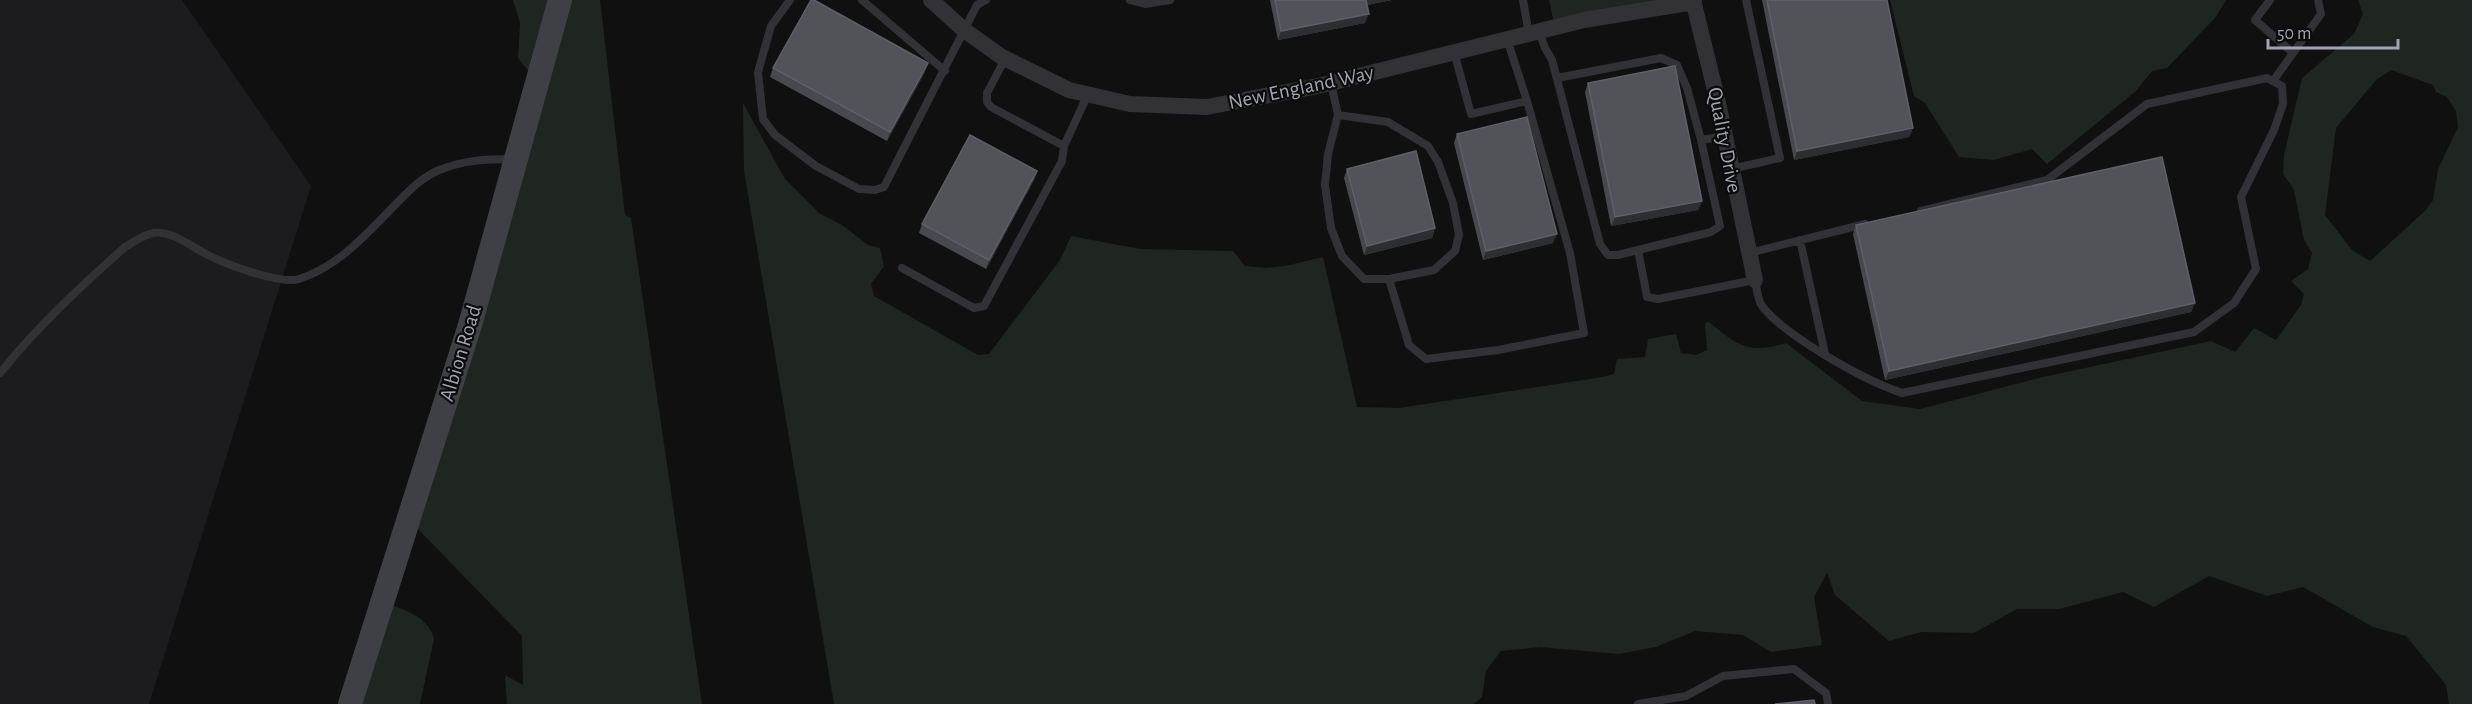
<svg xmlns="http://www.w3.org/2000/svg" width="2472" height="704" font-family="'Alegreya Sans',sans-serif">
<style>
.built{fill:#1c1c1e}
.green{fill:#1f2520;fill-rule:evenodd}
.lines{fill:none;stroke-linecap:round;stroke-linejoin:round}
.service{stroke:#313136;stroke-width:8}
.minor{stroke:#313136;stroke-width:16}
.secondary{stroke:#3f4046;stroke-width:24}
.wall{fill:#48494e}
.shaded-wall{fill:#2d2e31}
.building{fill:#515359;stroke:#5e5f67;stroke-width:1.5}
.labels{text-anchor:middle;stroke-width:4.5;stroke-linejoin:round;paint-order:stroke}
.street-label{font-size:21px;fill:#a2a4b1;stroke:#0b0b0c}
</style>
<rect width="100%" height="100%" fill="#101011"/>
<path class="built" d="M0 0H182L311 186 149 704H0Z"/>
<path class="green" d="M513 0H600L625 215 631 218 702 704H507L505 675 523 685 522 636 415 526 537 82 518 58 520 23Z
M1549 0H1678L1555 28Z
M1890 0H2226L2215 18 2167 68 2152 71 2136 91 2047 164 2032 149 1994 160 1959 157 1925 103 1914 96Z
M2358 0H2472V704H2449L2446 685 2406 636 2373 627 2303 587 2267 596 2209 576 2154 607 2123 592 2059 609H2017L1974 633 1921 632 1889 641 1835 595 1827 573 1814 597 1822 645 1771 652 1743 635 1695 631 1656 647 1619 654 1540 647 1501 651 1486 671 1482 697 1474 704H834L744 171 743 103 785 179 819 213 842 225 868 245 880 248 884 266 871 284 874 296 978 355 989 354 1060 260 1071 236 1140 249 1233 251 1245 266 1266 268 1285 266 1323 257 1357 407 1399 408 1603 377 1614 374 1617 359 1645 357 1648 339 1676 334 1681 353 1696 355 1707 350 1705 323 1709 322C1737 345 1749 355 1786 343L1862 401 1920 409 2043 377 2211 341 2235 352 2254 328 2276 340 2301 305 2304 294 2291 281 2308 269 2312 253 2304 240 2294 190 2283 174 2284 155 2302 78 2354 34 2363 14ZM2391 70 2433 85 2436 92 2447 97 2456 111 2458 127 2438 169 2433 200 2426 210 2370 261 2352 250 2325 215 2336 128 2376 80Z
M387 603C406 611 429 617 434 639L420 704H350Z"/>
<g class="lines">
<path class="service" d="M790 0 771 26 758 72 763 119 775 135 816 166 859 189 875 190 884 187 977 5 986 0
M862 0 945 71
M1130 0 1145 4 1170 0
M1523 0 1529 34
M2270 0 2255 20 2293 53
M1539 31 1545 48 1552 60 1600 244 1608 255H1618L1711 232 1720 226 1701 140 1724 136
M1454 52 1471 114 1527 101 1507 39
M1005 59 987 93V102L991 107 1064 146
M1557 78 1661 58 1677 65 1687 88 1701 140
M2273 81 2321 14 2318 0
M1331 83 1338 115 1328 154 1325 185 1331 228 1342 256 1364 279H1389L1434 270 1455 251 1459 235 1453 203 1438 162 1428 146 1388 122 1338 115
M1731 169 1780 158 1746 0
M1800 240 1825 354
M1638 250 1647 297 1658 299 1755 280C1757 288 1757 299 1762 306 1786 337 1864 380 1902 393L2194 332 2234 303 2256 269 2241 197 2274 130 2283 104 2282 86 2267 78 2147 104 2047 180 1921 211
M1749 253 1865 224
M902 268 974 308 984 306 1062 161 1064 146 1088 94
M1389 279 1409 345 1426 359 1498 350 1584 333 1570 253 1527 101
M0 373C38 326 80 287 125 247 134 242 144 234 154 233 172 231 189 245 204 253 222 263 280 285 299 279 336 268 366 235 392 208 406 194 419 179 437 171 462 160 487 159 513 159
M1638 704 1686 696 1723 676 1794 669 1826 693 1828 704"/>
<path class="minor" d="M931 0 964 30 1002 57 1069 90 1130 104 1207 107 1318 86 1584 20 1694 2
M1693 0 1717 98 1755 280"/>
<path class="secondary" d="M350 704 470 325 560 0"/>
</g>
<path class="wall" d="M1270 0H1392L1367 5 1365 23 1278 40Z
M1762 0H1887L1913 128 1909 137 1794 160Z
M773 68 925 72 887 141 770 77Z
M1588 83 1702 201 1698 210 1611 226 1585 92Z
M1457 134 1553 243 1483 260 1454 143Z
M1347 169 1435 228 1432 238 1364 255 1344 178Z
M1037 171 1034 180 986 269 919 233 922 224Z
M1856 225 2195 303 2191 312 1885 380 1853 234Z"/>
<path class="shaded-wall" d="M1364 0H1392L1362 6Z
M1369 14 1365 23 1278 40 1281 31Z
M928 63 925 72 887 141 890 132Z
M1913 128 1909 137 1794 160 1797 151Z
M1037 171 1034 180 986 269 989 260Z
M1702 201 1698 210 1611 226 1615 217Z
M1435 228 1432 238 1364 255 1367 246Z
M1557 234 1553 243 1483 260 1486 251Z
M2195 303 2191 312 1885 380 1889 371Z"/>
<path class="building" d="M811 0H814L928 63 890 132 773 68Z
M1275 0H1366L1369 14 1281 31Z
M1767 0H1887L1913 128 1797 151Z
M1675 66 1702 201 1615 217 1588 83Z
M1527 117 1557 234 1486 251 1457 134Z
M970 135 1037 171 989 260 922 224Z
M1416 151 1435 228 1367 246 1347 169Z
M2162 157 2195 303 1889 371 1856 225Z
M1814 700 1815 704H1775Z"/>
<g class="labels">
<g class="street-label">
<text transform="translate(1301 87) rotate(-12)" y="7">New England Way</text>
<text transform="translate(1725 140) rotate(79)" y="7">Quality Drive</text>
<text transform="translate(460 353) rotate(-73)" y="7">Albion Road</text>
</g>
</g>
<path d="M2268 39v9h130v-9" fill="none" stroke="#a2a4b1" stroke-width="3"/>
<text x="2277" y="39" font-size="18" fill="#a2a4b1" stroke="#0b0b0c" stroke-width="4.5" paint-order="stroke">50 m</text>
</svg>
